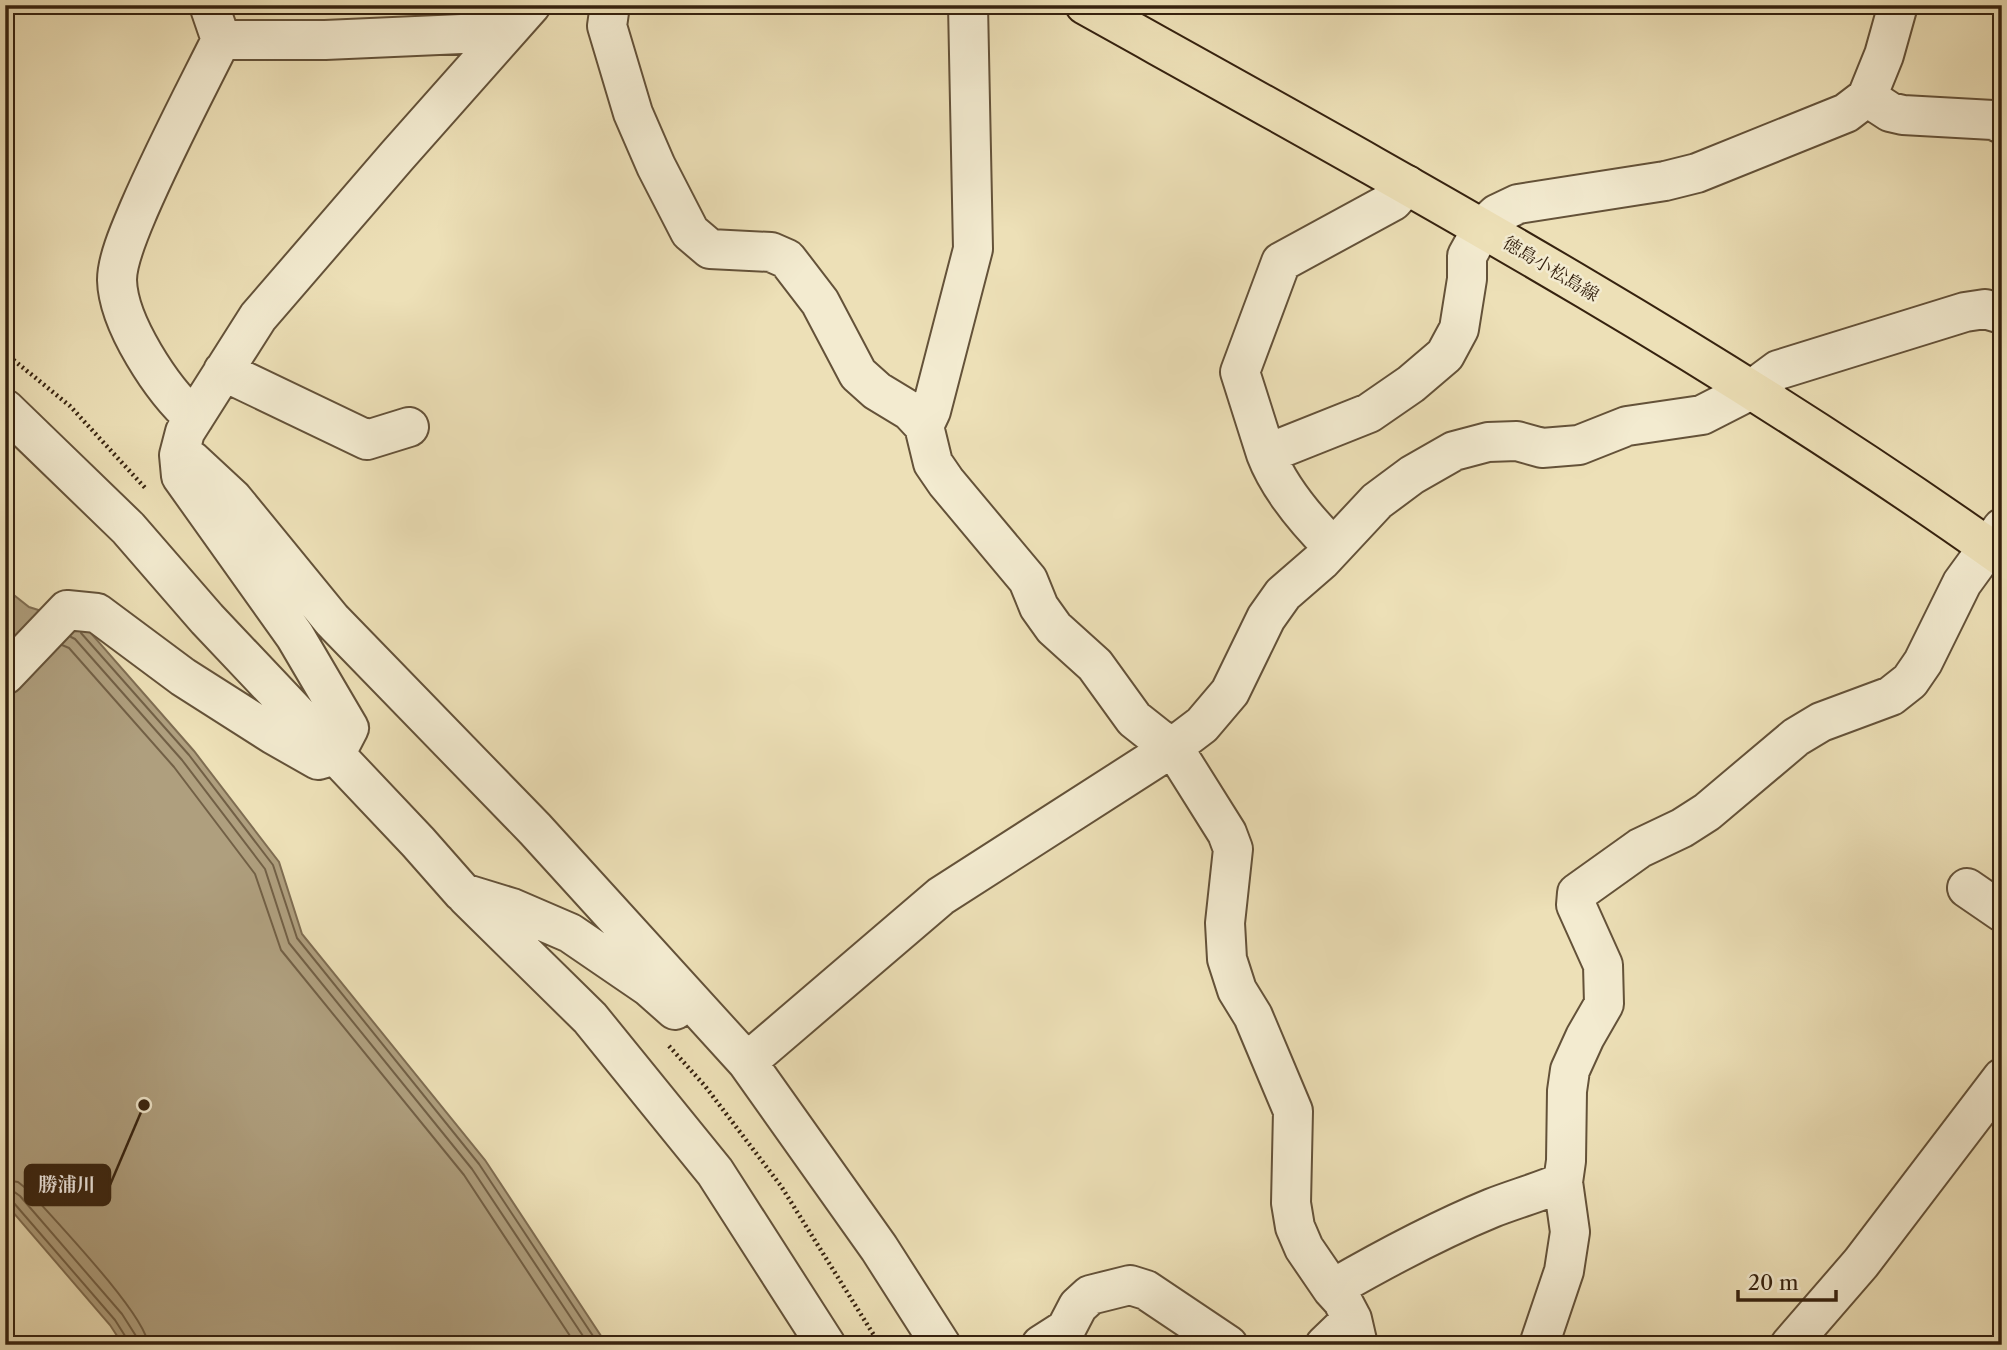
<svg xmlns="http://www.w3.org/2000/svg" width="2007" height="1350" font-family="'Libre Caslon Text','Noto Serif JP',serif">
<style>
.water{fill:#af9f7e;stroke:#7f6d52;stroke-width:2}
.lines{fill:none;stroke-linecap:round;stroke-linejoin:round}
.shore{stroke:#726046;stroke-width:2}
.minor-casing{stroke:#645239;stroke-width:42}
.major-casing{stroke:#36220f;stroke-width:42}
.path{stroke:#36220f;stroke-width:4.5;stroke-dasharray:2 3.5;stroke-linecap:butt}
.minor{stroke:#f3ebd0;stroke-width:38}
.major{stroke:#ede0b7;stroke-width:38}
.labels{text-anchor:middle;stroke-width:5;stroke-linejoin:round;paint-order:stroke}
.street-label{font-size:18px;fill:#36220f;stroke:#f3ebd0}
.leader{fill:none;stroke:#36220f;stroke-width:2.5}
.callout-dot{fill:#36220f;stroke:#f3ebd0;stroke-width:2.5}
.callout{fill:#36220f;stroke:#36220f;stroke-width:2.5}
.callout-label{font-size:19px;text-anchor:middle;font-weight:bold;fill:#fff}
</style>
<rect width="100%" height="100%" fill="#ede0b7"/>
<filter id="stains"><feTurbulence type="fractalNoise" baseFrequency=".00286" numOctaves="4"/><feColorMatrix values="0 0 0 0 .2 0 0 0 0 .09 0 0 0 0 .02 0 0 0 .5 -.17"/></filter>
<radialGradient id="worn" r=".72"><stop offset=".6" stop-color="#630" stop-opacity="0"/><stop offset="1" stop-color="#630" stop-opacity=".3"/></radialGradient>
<path class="water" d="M5 588 29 607 83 624 194 751 279 862 302 934 485 1160 607 1345H123L110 1325 5 1203Z"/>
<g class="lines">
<path class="shore" d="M81 633 189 755 273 865 297 938 479 1164 599 1345
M71 637 75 639 182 760 265 869 289 943 472 1169 589 1345
M62 645 69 648 174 767 255 874 281 950 464 1175 576 1345
M5 1180 18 1182 28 1190C52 1217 147 1316 148 1345
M5 1190 13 1191 20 1196 122 1314 136 1336 137 1345
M5 1199 13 1202 115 1320 127 1339 128 1345"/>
<g class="minor-casing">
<path id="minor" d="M209 5 221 40H325L507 32
M610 5 607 26 633 113 656 166 690 232 710 249 771 252 787 259 820 302 858 374 877 391 910 411 924 426 933 463 946 482 1028 580 1039 607 1054 628 1095 665 1134 719 1158 738 1173 747 1227 833 1233 849 1225 923 1227 959 1237 990 1253 1016 1293 1111 1291 1203 1295 1227 1304 1248 1332 1289 1342 1300 1352 1319 1358 1345
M1867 97 1890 112 1903 115 1993 120 2002 124
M223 371 367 440 409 427
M5 409 128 528 207 619 418 842 463 893 512 908 570 933 649 987 675 1010
M194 418C162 390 118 323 117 280 117 259 131 228 139 209 164 151 193 96 221 40
M924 426 931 411 973 249 968 5
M1266 454 1240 372 1281 262 1393 201 1407 185
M191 460 233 499 332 620 535 829 747 1062 879 1248 941 1345
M1333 547C1307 521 1279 488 1266 454L1369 413 1411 384 1445 355 1459 329 1467 279V256L1483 227 1497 214 1518 204 1665 181 1697 173 1846 113 1867 97 1884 55 1898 5
M5 675 67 610 97 613 183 677 274 735 318 760 335 755 349 728 295 636 181 476 179 455 185 432 258 317 397 156 531 5
M1967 888 2002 912
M467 897 590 1018 715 1172 826 1345
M747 1062 941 896 1173 747 1202 725 1230 692 1266 618 1283 594 1321 561 1377 501 1412 475 1454 451 1488 442 1517 441 1542 448 1579 445 1627 426 1702 415 1751 390 1778 370 1965 312 1985 309 2002 314
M1332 1289C1384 1259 1436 1231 1492 1208 1515 1199 1540 1192 1563 1182
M1041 1345 1066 1329 1078 1306 1090 1295 1130 1285 1146 1290 1228 1345
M1325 1345 1352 1319
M1539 1345 1564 1271 1570 1232 1563 1182 1566 1161 1567 1091 1570 1070 1585 1037 1604 1004 1603 965 1576 905 1577 893 1640 848 1682 828 1707 812 1796 737 1821 722 1891 696 1910 681 1923 662 1962 583 2002 528
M1790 1345 1861 1263 2002 1078"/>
</g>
<g class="major-casing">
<path id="major" d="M1085 5C1397 179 1711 350 2002 557"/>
</g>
<path class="path" d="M5 353 70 406 147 490
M669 1046 705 1086 781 1186 880 1345"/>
<use href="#minor" class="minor"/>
<use href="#major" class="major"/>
</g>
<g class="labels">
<g class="street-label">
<text transform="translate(1551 269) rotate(31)" y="6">徳島小松島線</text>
</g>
</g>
<path class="leader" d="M144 1105L110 1185"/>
<circle class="callout-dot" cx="144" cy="1105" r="7"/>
<rect class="callout" x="25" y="1165" width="85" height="40" rx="7"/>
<g class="callout-label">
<text x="67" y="1191">勝浦川</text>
</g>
<rect width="2007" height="1350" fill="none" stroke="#ede0b7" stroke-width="28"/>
<rect x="7" y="7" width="1993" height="1336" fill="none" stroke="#36220f" stroke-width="3.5"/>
<rect x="14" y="14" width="1979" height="1322" fill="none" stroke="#36220f" stroke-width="2"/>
<path d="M1738 1290v10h98v-10" fill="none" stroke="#36220f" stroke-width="3.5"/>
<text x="1748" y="1290" font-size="21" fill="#36220f" stroke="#f3ebd0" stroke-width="5" paint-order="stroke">20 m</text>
<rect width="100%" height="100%" filter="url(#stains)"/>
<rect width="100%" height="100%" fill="url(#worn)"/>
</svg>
